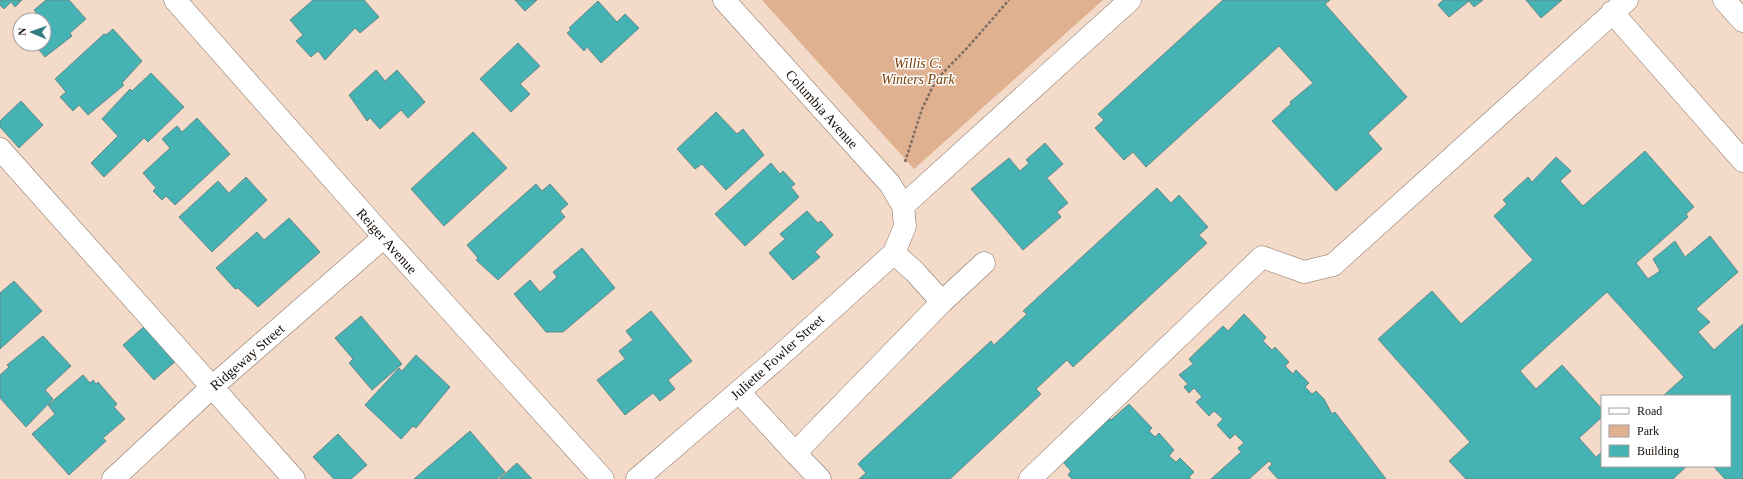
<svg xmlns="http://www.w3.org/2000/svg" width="1743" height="479" font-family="Georgia,serif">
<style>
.green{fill:#e0b190}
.building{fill:#45b3b3;stroke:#688888}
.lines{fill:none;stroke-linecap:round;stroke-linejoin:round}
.minor-casing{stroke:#887263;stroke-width:23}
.path{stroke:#7d6d62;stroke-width:2.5;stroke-dasharray:3 2;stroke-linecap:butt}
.minor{stroke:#fff;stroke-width:22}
.labels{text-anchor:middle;stroke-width:3;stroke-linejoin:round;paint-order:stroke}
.park-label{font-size:14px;font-style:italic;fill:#793e04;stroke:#fff}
.street-label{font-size:14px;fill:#160e08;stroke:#fff}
</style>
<rect width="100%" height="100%" fill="#f3dac9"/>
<path class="green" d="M762 0H1103L914 169Z"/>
<path class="building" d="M0 0H22L15 7 11 2 4 9 0 5Z
M46 0H69L86 19 70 33 72 36 45 57 34 44H44V20H34L39 16 34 10Z
M313 0H364L379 17 360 33 355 28 325 60 318 51 311 57 296 41 303 35 290 20Z
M515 0H537L525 11Z
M1223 0H1330L1325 4 1407 97 1368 133 1382 149 1336 191 1272 121 1291 104 1290 102 1313 83 1279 46 1146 167 1133 152 1124 160 1095 128 1104 120 1098 114Z
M1443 0H1483L1474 7 1469 1 1449 17 1438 5Z
M1526 0H1562L1541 18Z
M598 1 617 22 625 14 639 28 601 63 587 47 584 51 567 33 571 30 569 28Z
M113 29 142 61 122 83 124 85 88 115 79 105 73 111 60 97 66 92 55 79 104 34 106 35Z
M518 43 540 66 520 84 530 94 511 112 480 79Z
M376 70 385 81 397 70 425 102 408 118 401 110 380 129 370 118 367 121 349 95Z
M151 73 184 107 148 142 144 138 104 177 91 163 118 136 102 119 130 89 132 91Z
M21 101 43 125 19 148 0 127V121Z
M716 112 737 134 743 129 764 155 726 190 702 164 695 169 677 149Z
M197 118 230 154 175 205 166 196 162 200 153 191 156 188 143 173 170 148 162 139 177 126 182 132Z
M473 132 507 168 444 226 411 189Z
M1045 143 1063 164 1047 178 1068 203 1057 212 1061 217 1023 250 971 189 1009 158 1020 171 1029 163 1026 160Z
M1645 151 1694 207 1686 214 1688 217 1636 263 1648 279 1660 271 1653 259 1675 241 1685 257 1710 236 1738 272 1696 309 1710 322 1698 332 1714 350 1743 324V479H1725L1713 466H1730V396H1663L1684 377 1607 292 1520 371 1536 389 1562 365 1602 409V417L1579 438 1596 457 1602 452V466H1687L1673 479H1466L1449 461 1470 442 1378 339 1432 291 1461 324 1533 260 1494 216 1507 204 1503 200 1528 177 1532 182 1556 157 1571 171 1560 181 1583 206Z
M771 163 780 174 783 171 795 184 791 187 799 197 745 246 715 214Z
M246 177 267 200 212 252 179 217 218 181 229 193Z
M536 184 542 191 550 184 568 204 560 211 565 217 498 280 476 260 478 258 467 245Z
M1157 188 1171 203 1179 195 1208 227 1199 235 1207 243 1073 367 1067 360 1036 389 1041 394 950 479H859L866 473 858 464 862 460 991 341 994 345 1027 314 1023 311Z
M807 211 818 223 821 221 833 235 815 252 820 257 793 280 769 253 785 239 780 234Z
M289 218 320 252 258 307 238 288 235 289 216 268 257 232 264 240Z
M582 248 615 288 563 332H546L514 294 530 280 540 292 557 277 553 272Z
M14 281 42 311 0 349V293Z
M651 311 692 361 668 380 675 389 660 401 653 393 625 415 597 380 625 359 619 351 633 340 626 331Z
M1244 314 1266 337 1263 341 1272 350 1275 347 1289 362 1285 366 1293 374 1296 370 1309 383 1305 387 1312 394 1316 391 1324 399 1332 414 1335 412 1386 479H1278L1268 468 1272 464 1269 461 1249 479H1211L1241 452 1238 448 1244 443 1235 434 1230 439 1217 425 1223 419 1214 411 1209 416 1196 402 1202 397 1194 388 1189 393 1184 387 1188 384 1179 375 1193 364 1189 359 1223 326 1228 331Z
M361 316 402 364 372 390 349 363 353 359 335 338Z
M146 325 177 360 154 380 123 345Z
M43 336 71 366 45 390 53 399 26 427 0 398V375L9 367 7 365Z
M416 355 450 387 416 428 413 426 401 439 365 405 399 368 402 371Z
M83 375 90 383 93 380 96 384 98 382 117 404 114 407 125 419 103 438 106 441 69 475 32 434 55 414 48 405Z
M1129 404 1152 428 1149 431 1155 437 1159 433 1174 450 1169 456 1176 462 1180 458 1194 472 1189 477 1191 479H1072L1068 475 1071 471 1063 462 1107 415 1111 420Z
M470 431 505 472 497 479H414Z
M338 434 367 465 351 479H334L313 457Z
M517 463 532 479H499Z"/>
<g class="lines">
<g class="minor-casing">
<path id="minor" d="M175 0 384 237 603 479
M1724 0 1743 21
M1612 12 1743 161
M0 149 294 479
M903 206 1130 0
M942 302 984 263
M739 392 795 453 942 302 915 272 894 253
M795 453 820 479
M113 479 212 387 384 237
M637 479 772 363 894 253 905 226 903 206 890 184 724 0
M1030 479 1262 257 1304 272 1333 265 1627 0"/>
</g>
<path class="path" d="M905 162 922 109 936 80 968 47 1009 0"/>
<use href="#minor" class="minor"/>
</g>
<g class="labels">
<g class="park-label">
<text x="918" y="68">Willis C.<tspan x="918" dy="16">Winters Park</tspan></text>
</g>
<g class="street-label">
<text transform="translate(822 109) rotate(48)" y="5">Columbia Avenue</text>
<text transform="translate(387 241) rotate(48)" y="5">Reiger Avenue</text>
<text transform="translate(247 357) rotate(-41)" y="5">Ridgeway Street</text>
<text transform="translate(777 357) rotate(-42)" y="5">Juliette Fowler Street</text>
</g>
</g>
<rect x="1601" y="395" width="130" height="72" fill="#ffffff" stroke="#a29f9c"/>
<rect x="1609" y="408" width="20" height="6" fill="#ffffff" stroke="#a29f9c"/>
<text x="1637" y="415" font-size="12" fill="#160e08">Road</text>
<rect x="1609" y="425" width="20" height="12" fill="#e0b190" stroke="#a29f9c"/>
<text x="1637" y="435" font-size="12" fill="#160e08">Park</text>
<rect x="1609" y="445" width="20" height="12" fill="#45b3b3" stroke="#a29f9c"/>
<text x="1637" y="455" font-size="12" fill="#160e08">Building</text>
<g transform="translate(32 32) rotate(272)"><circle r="19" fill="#ffffff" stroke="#a29f9c"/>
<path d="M0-3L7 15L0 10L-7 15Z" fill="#347d7e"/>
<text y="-6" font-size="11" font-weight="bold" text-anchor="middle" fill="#160e08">N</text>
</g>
</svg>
